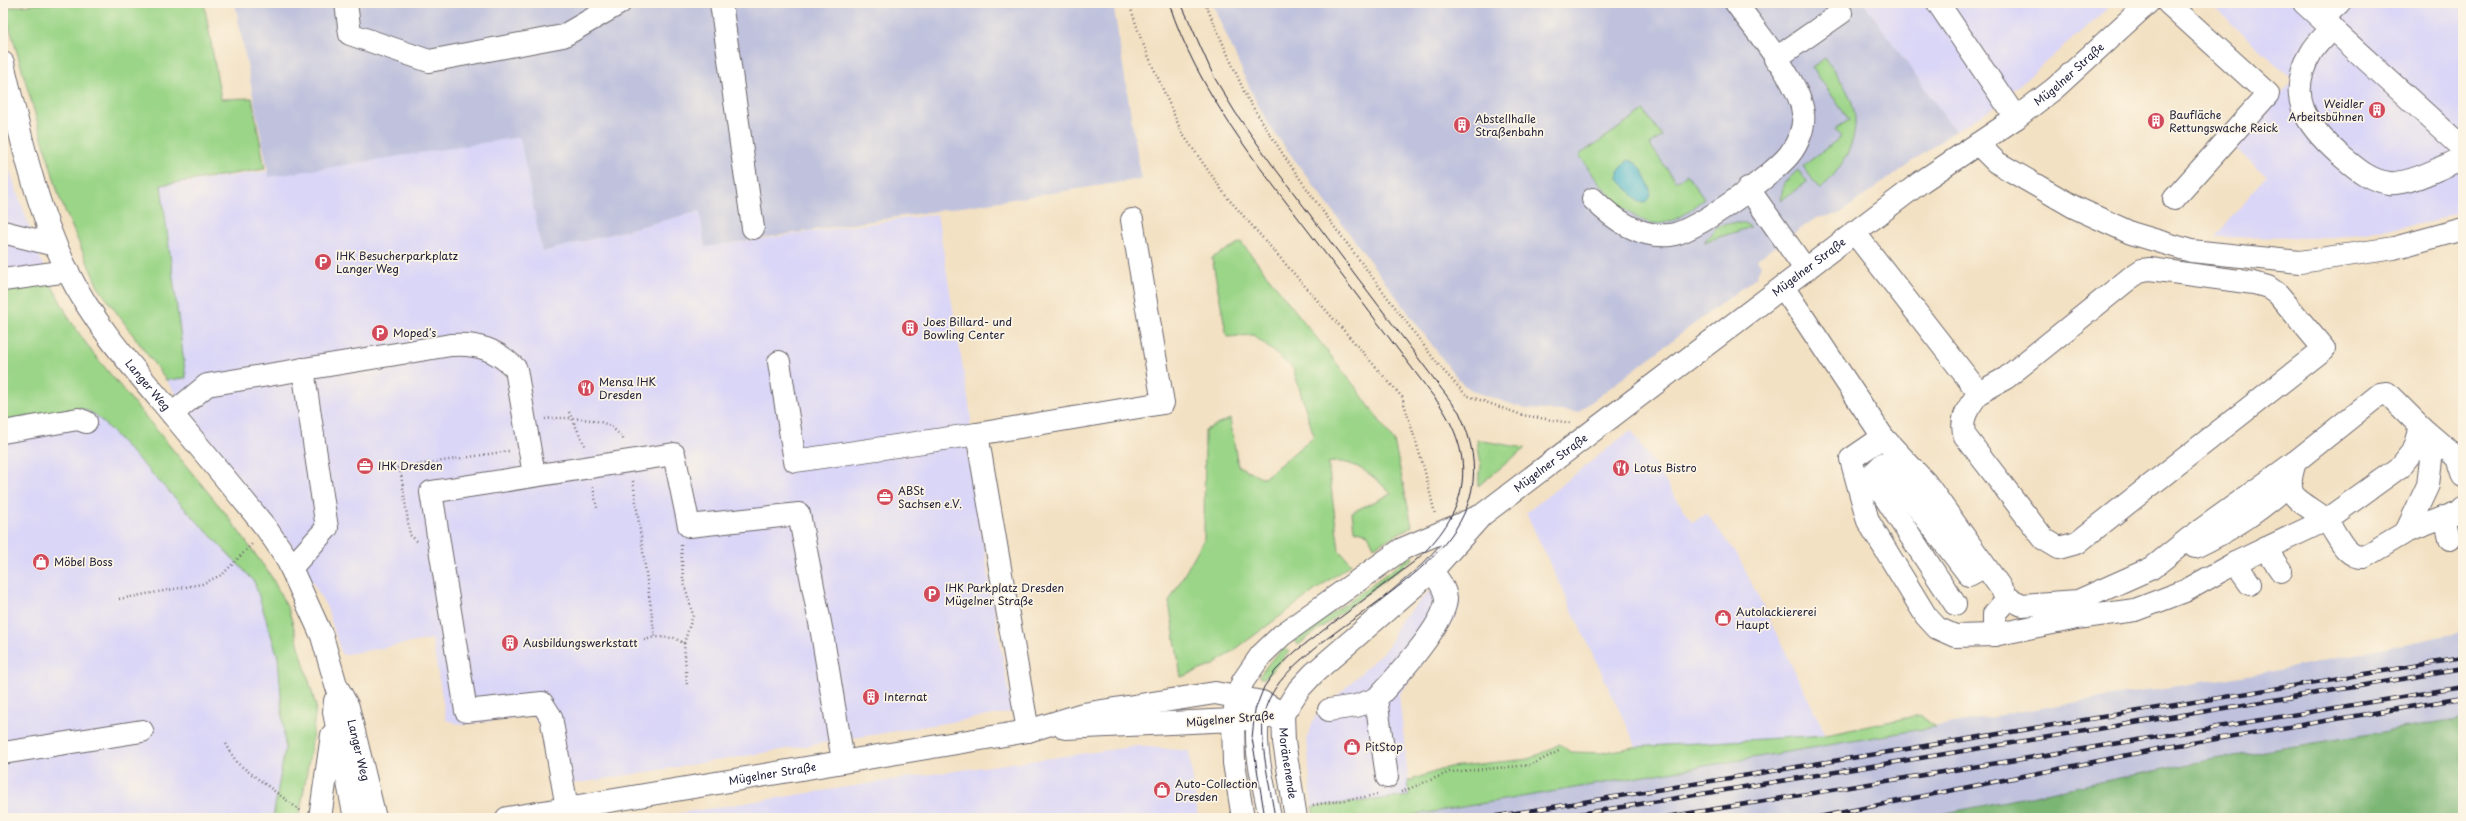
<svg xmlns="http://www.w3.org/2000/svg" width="2466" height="821" font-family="'Playpen Sans',sans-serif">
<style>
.built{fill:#dad6f7}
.industrial{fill:#c0c2dd}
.green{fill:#9bd588;stroke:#5e7c62}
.forest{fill:#7cb674;stroke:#4f6c58}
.water{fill:#4bb5c8;stroke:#366c82}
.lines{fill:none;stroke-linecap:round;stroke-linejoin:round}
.minor-casing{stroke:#6b656b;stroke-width:24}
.major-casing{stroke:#6b656b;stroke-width:24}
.path{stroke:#6b656b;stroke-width:2.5;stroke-dasharray:1 3;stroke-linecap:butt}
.minor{stroke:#fff;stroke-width:22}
.major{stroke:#fff;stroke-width:22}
.tram{stroke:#22223b;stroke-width:1}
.rail-casing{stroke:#22223b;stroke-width:4.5}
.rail{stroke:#fcf5e5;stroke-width:3;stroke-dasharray:9;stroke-linecap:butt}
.labels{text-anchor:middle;stroke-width:3.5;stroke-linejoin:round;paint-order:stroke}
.street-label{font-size:11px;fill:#22223b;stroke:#fcf5e5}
.poi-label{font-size:11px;fill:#22223b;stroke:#fcf5e5;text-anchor:start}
</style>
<rect width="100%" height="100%" fill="#fcf5e5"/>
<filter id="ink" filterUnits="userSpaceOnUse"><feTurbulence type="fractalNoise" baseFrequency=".025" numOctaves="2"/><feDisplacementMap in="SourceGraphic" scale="8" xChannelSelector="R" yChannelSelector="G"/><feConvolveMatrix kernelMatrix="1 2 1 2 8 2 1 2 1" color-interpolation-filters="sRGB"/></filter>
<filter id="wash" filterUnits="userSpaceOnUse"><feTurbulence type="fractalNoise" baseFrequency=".012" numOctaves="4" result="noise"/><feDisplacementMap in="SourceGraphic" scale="16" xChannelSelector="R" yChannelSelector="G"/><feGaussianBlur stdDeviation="0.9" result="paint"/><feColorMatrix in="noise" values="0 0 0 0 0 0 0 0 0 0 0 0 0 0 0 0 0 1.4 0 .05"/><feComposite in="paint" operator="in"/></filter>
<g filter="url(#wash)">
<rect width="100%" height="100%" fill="#f3e1c3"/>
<path class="built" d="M1864 3H2114L1994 107 1955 131Z
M2209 3H2463V210L2437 221 2333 238 2215 237 2266 176 2234 146 2293 80Z
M521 137 542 252 701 211 705 247 937 214 971 416 968 454 1012 712 555 787 543 731 532 715 462 725 446 720 432 639 342 655 327 608 293 547 197 423 98 287 60 199Z
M3 152 96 415 254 581 278 657 285 748 273 818H3Z
M1631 430 1692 522 1707 514 1738 556 1826 735 1637 748 1526 513Z
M1446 575 1459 593 1460 605 1454 620 1399 695 1410 796 1312 807 1307 738 1315 717 1389 646 1398 623Z
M1138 746 1189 751 1198 818H649L918 776Z"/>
<path class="industrial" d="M235 3H1113L1141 179 705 247 700 211 542 252 520 137 269 177Z
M1212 3H1864L1955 131 1839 214 1816 218 1757 259 1761 265 1756 277 1578 412 1526 409 1475 392 1464 385 1450 369 1268 124 1252 93Z
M2463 632V719L2203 761 1922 818H1397L2106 697 2274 671Z"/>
<path class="green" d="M47 3H204L221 99 252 98 265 169 161 185 186 378 166 380 98 287 60 199 4 8Z
M1825 58C1834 71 1845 84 1851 100 1864 133 1844 167 1820 190L1803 166 1841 137 1835 129 1849 120 1812 67Z
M1644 111 1662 136 1650 145 1676 182 1687 174 1704 199C1693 207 1679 220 1665 223 1630 230 1596 179 1579 155Z
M1798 170 1807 182 1780 201 1784 183Z
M1728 223H1744L1751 227 1704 242 1717 227Z
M1241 242 1357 389 1394 441 1412 526 1374 547 1368 534 1354 530 1352 512 1391 494C1375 477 1353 457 1328 463L1339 550 1351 564 1214 665 1181 677 1169 602 1204 539 1205 430 1230 419 1238 466 1264 478 1314 436 1293 368 1253 335 1227 337 1212 258Z
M49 280 70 320 92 352 226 514 271 576 289 611 316 706 311 748 299 818H273L285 748 278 657 254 581 96 415 81 408 3 421V288Z
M1477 440 1525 448 1478 486 1481 465Z
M1412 555 1414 558 1298 645 1294 641Z
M1285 648 1289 652 1265 678H1260L1259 676 1273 658Z
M1920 715 1935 727 1397 818H1315L1312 807 1409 796 1408 781 1449 767 1529 759 1560 744 1570 752 1601 753 1634 747 1826 735Z"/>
<path class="forest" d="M2463 719V813L2449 818H1922L2203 761Z"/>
<path class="water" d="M1628 160C1641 161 1650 184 1651 195L1645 203 1639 202 1618 178V172Z"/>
</g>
<g filter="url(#ink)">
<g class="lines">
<g class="minor-casing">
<g id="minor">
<path d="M346 3 350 34 429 61 563 36 620 3"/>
<path d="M721 3 753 228"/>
<path d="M1938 3 2016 118"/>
<path d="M2168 3 2268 94 2174 199"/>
<path d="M2304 3 2463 148"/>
<path d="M2322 19 2339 3"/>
<path d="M2332 28C2325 36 2316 44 2311 53 2285 97 2307 126 2340 155 2356 168 2368 180 2389 183 2409 185 2444 166 2463 158"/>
<path d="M1775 59 1841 13"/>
<path d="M1978 144 1996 162 2074 207 2131 233 2191 251 2300 262 2394 248 2463 229"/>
<path d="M1748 188 1806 270"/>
<path d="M1593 199C1613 219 1639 238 1670 235 1694 233 1773 175 1789 155 1798 144 1805 127 1803 113 1800 82 1755 30 1736 3"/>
<path d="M3 232 55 245"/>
<path d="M1854 232 1979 393C1969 406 1959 419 1965 436L2044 539 2059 548 2077 543 2324 349 2278 294 2268 287 2254 283 2150 269 2142 270 2130 278 2006 378 1979 393"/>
<path d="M3 280 68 271"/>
<path d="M1783 287 1883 437"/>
<path d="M779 362 795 461 977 434 1028 731"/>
<path d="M2387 393 2421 427 2415 448 2401 466 2326 520 2235 563 2185 591 2135 610 2077 618 1994 635 1955 636 1937 628 1926 616 1868 521 1851 459 1883 437 1926 483 2008 598 2022 605 2078 601 2152 568 2187 540 2295 462 2380 394Z"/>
<path d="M172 414 207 385 451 345C478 343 497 350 516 369L534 475"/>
<path d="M2421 427 2457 458 2463 476"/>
<path d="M3 432 78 419 86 422"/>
<path d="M977 434 1163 403 1132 220"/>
<path d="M2295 462C2292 472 2289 482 2292 492 2296 502 2319 512 2326 520 2337 532 2344 559 2364 557L2406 532 2459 512 2463 508"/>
<path d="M1871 476 1955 604"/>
<path d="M1859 487 1884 463 1969 575 1984 567"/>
<path id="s1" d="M1482 515 1402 549 1282 635 1261 655 1243 681 1237 696 1233 720 1264 718 1283 714 1299 689 1314 673 1432 571 1482 515 1921 182 2016 118 2054 89 2148 3"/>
<path d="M2445 517 2450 539"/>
<path d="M2406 532 2428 485 2431 459 2426 432"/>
<path d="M2195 547C2233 529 2259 511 2290 484"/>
<path d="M2265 548 2281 571"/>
<path d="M2235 563 2250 584"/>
<path d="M291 568 327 528 303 369"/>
<path d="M1994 635V614L2008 598"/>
<path d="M1261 705C1250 740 1264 783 1270 818"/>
<path d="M1329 710 1356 706 1376 699"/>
<path d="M3 753 142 731"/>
<path d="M1387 777 1376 699C1393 681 1447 623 1446 598 1445 588 1438 579 1432 571"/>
<path d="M567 808 551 717 542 703 466 711 431 492 674 454 689 526 799 514 822 633 843 761"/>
</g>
</g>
<g class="major-casing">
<g id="major">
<path id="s2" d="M3 63C20 133 35 205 67 270 91 319 127 361 162 402 197 444 232 486 266 528L286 557 322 636 336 685 348 707 375 818"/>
<path d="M335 701 334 712 355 818"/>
<path d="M1065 728 1233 720 1234 763 1243 818"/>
<path d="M320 818 332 735"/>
<path id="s3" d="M507 818 1028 731 1083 714 1215 693 1262 702 1283 714 1284 742 1296 818"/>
</g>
</g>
<path class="path" d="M1129 3 1141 39 1182 133 1226 196 1402 397 1424 468 1435 514
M1205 3 1247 98 1286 159 1324 213 1440 367 1466 395 1522 415 1570 423
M569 412 586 448
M545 419C559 417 593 418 606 424 614 428 619 434 625 441
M400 468 410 535 418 542
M389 469 509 451
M633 481 655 637 674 638 684 643 687 685
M593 487 597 508
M681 545 683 579 693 615 684 643
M119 599 202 584 223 574 253 543
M644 640 655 637
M226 744 237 763 301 811
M1401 792 1450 772 1531 765 1561 750
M1313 805 1377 795"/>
<use href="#minor" class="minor"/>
<use href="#major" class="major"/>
<path class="tram" d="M1169 3C1197 90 1257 164 1312 236 1355 292 1397 349 1440 405 1479 464 1466 515 1415 561L1296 651 1276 670 1264 687 1255 710 1252 738 1265 818
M1181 3 1214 77 1235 112 1271 163 1459 412C1515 531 1397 583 1320 644 1298 662 1273 682 1265 710 1257 736 1271 790 1275 818"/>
<g class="rail-casing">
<path id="rail" d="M1485 818 2463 658
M1555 818 2463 669
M1660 818 2463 687
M1814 818 2168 747 2463 698"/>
</g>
<use href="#rail" class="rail"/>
</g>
</g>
<defs>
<g id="building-disc" transform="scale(0.9)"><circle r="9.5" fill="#d1495b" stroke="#fcf5e5"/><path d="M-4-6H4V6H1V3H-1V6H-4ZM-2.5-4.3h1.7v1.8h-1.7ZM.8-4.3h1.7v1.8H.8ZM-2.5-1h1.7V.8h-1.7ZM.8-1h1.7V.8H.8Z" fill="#fff"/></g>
<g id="parking-disc" transform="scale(0.9)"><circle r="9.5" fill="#d1495b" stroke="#fcf5e5"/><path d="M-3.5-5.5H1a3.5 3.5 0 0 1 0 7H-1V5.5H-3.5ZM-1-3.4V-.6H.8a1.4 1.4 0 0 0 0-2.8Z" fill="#fff"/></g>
<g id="restaurant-disc" transform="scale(0.9)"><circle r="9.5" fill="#d1495b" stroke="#fcf5e5"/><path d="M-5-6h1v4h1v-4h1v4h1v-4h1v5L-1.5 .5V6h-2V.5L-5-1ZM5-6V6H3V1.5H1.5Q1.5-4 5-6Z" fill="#fff"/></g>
<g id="office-disc" transform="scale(0.9)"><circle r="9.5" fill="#d1495b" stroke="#fcf5e5"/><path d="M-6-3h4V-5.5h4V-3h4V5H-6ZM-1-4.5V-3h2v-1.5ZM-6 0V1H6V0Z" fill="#fff"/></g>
<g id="shop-disc" transform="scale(0.9)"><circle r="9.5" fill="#d1495b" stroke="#fcf5e5"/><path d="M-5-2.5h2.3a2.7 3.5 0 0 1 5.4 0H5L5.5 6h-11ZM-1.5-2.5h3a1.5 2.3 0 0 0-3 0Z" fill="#fff"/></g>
</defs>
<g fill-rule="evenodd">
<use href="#building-disc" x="2377" y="110"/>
<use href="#building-disc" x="2156" y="121"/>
<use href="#building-disc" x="1462" y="125"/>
<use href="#parking-disc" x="323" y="262"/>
<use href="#building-disc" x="910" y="328"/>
<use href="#parking-disc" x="380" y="333"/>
<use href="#restaurant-disc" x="586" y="388"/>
<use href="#office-disc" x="365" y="466"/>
<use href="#restaurant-disc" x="1621" y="468"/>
<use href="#office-disc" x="885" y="497"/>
<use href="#shop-disc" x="41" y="562"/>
<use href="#parking-disc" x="932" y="594"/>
<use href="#shop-disc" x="1723" y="618"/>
<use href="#building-disc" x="510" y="643"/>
<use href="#building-disc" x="871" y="697"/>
<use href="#shop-disc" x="1352" y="747"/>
<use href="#shop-disc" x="1162" y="790"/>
</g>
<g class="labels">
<g class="street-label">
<text dy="4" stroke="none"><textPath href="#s1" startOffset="1403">Mügelner Straße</textPath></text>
<text dy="4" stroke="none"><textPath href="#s1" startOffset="1079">Mügelner Straße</textPath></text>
<text dy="4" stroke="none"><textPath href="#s2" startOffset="358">Langer Weg</textPath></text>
<text dy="4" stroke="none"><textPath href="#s1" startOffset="755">Mügelner Straße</textPath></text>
<text transform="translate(1230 719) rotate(-5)" y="4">Mügelner Straße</text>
<text dy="4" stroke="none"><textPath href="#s2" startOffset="786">Langer Weg</textPath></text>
<text dy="4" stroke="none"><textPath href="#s3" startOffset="841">Moränenende</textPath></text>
<text dy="4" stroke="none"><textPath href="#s3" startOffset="269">Mügelner Straße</textPath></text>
</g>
<g class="poi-label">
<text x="2364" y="108" text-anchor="end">Weidler<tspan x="2364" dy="13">Arbeitsbühnen</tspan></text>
<text x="2169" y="119">Baufläche<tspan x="2169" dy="13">Rettungswache Reick</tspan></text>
<text x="1475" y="123">Abstellhalle<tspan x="1475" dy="13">Straßenbahn</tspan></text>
<text x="336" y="260">IHK Besucherparkplatz<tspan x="336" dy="13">Langer Weg</tspan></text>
<text x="923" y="326">Joes Billard- und<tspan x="923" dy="13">Bowling Center</tspan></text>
<text x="393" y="337">Moped's</text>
<text x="599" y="386">Mensa IHK<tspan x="599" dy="13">Dresden</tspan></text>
<text x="378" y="470">IHK Dresden</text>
<text x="1634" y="472">Lotus Bistro</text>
<text x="898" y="495">ABSt<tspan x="898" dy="13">Sachsen e.V.</tspan></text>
<text x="54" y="566">Möbel Boss</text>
<text x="945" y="592">IHK Parkplatz Dresden<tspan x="945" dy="13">Mügelner Straße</tspan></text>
<text x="1736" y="616">Autolackiererei<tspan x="1736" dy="13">Haupt</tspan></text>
<text x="523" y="647">Ausbildungswerkstatt</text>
<text x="884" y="701">Internat</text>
<text x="1365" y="751">PitStop</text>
<text x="1175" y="788">Auto-Collection<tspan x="1175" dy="13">Dresden</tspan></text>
</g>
</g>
<rect width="2466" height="821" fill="none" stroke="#fcf5e5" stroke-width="16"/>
</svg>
